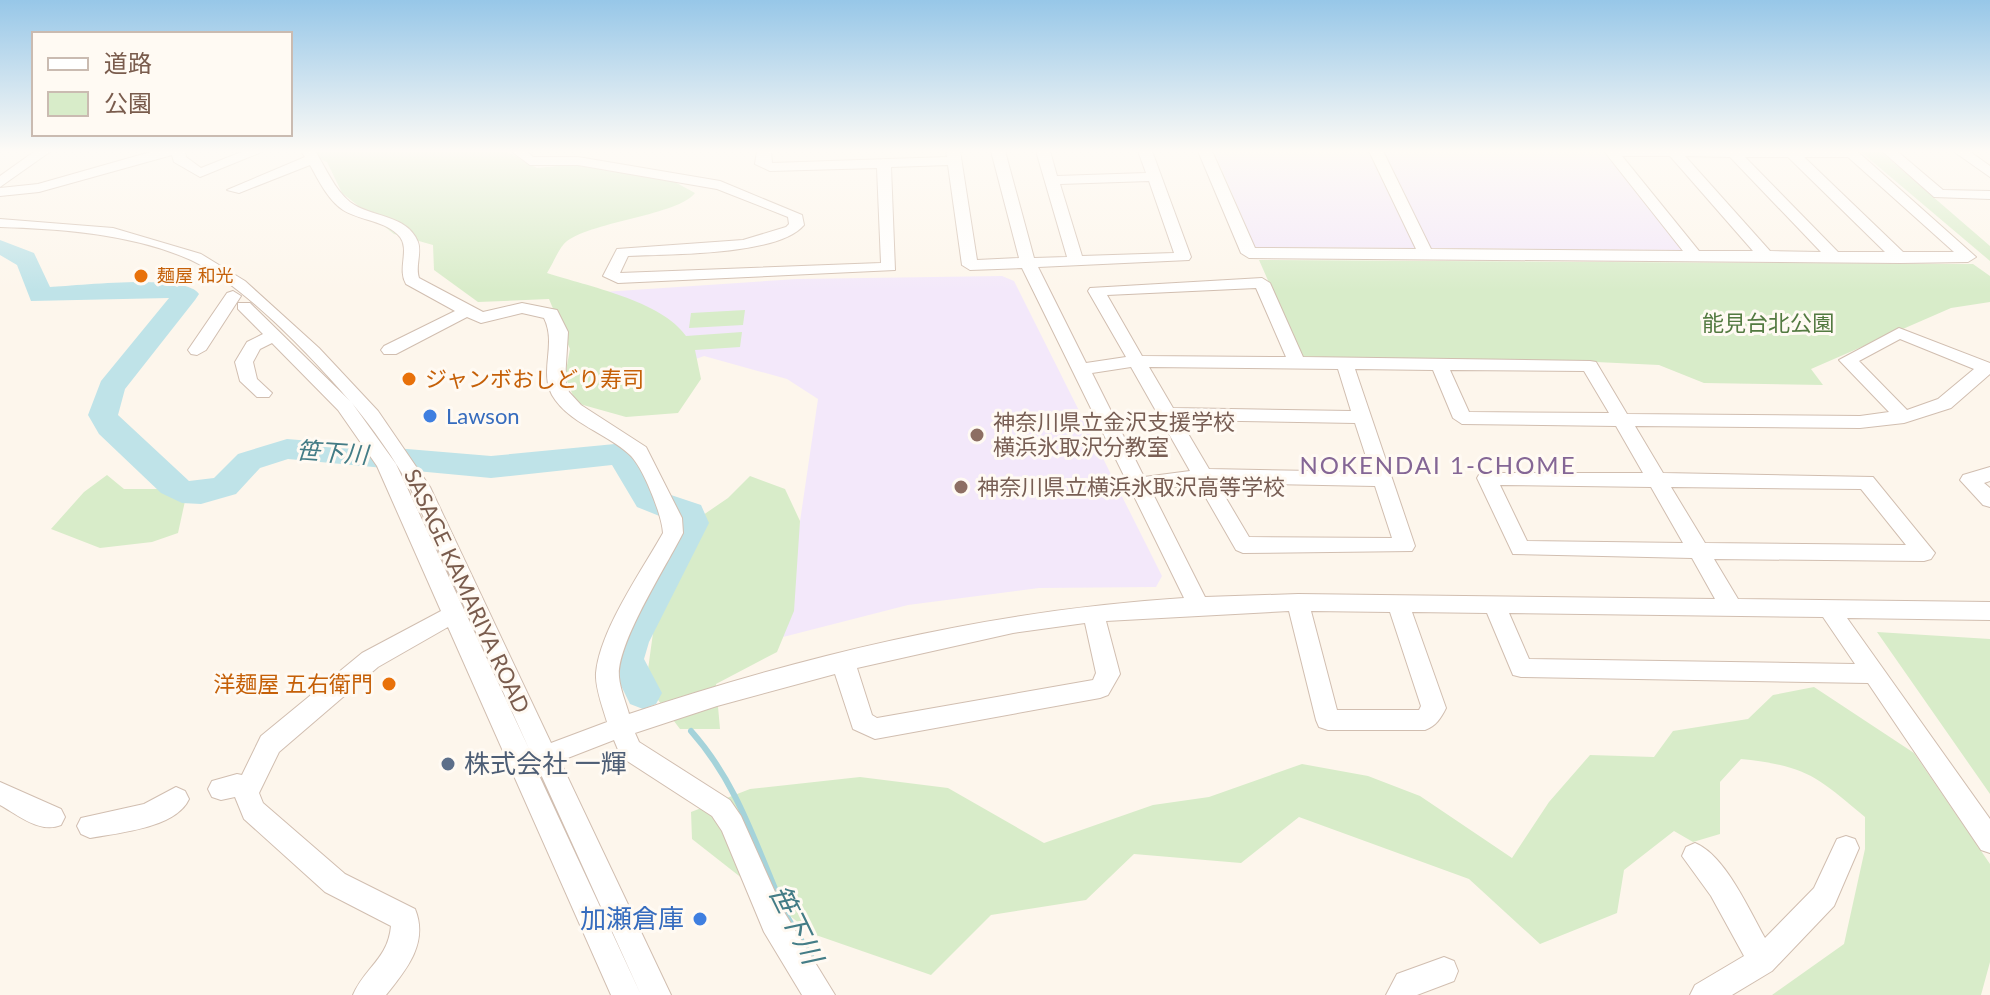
<svg xmlns="http://www.w3.org/2000/svg" width="1990" height="995" font-family="Lato,'Noto Sans JP',sans-serif">
<style>
.education{fill:#f3e8fa}
.green{fill:#d8ecc9}
.lines{fill:none;stroke-linecap:round;stroke-linejoin:round}
.stream{stroke:#a5d3da;stroke-width:6}
.river{fill:#bfe3e8;fill-rule:evenodd}
.minor-casing{stroke:#d1beb0;stroke-width:2}
.minor{fill:#fff;fill-rule:evenodd}
.food-dot{fill:#e8710a;stroke:#fffaf3;stroke-width:3}
.shop-dot{fill:#3f7fe0;stroke:#fffaf3;stroke-width:3}
.education-dot{fill:#8d6e63;stroke:#fffaf3;stroke-width:3}
.service-dot{fill:#5c6f8a;stroke:#fffaf3;stroke-width:3}
.labels{text-anchor:middle;stroke-width:6;stroke-linejoin:round;paint-order:stroke}
.far-food-label{font-size:18px;fill:#c56008;stroke:#fffaf3;text-anchor:start}
.park-label{font-size:22px;fill:#537a41;stroke:#fffaf3}
.food-label{font-size:22px;fill:#c56008;stroke:#fffaf3;text-anchor:start}
.shop-label{font-size:22px;fill:#366cbe;stroke:#fffaf3;text-anchor:start}
.education-label{font-size:22px;fill:#785e54;stroke:#fffaf3;text-anchor:start}
.street-label{font-size:22px;fill:#7a5c4d;stroke:#fffaf3}
.water-label{font-size:24px;font-style:italic;fill:#437c86;stroke:#fffaf3}
.neighbourhood-label{font-size:24px;letter-spacing:2px;fill:#846695;stroke:#fffaf3}
.near-service-label{font-size:26px;fill:#4e5e75;stroke:#fffaf3;text-anchor:start}
.near-shop-label{font-size:26px;fill:#366cbe;stroke:#fffaf3;text-anchor:end}
.near-water-label{font-size:28px;font-style:italic;fill:#437c86;stroke:#fffaf3}
</style>
<rect width="100%" height="100%" fill="#fdf6ec"/>
<path class="education" d="M1214 151H1368L1415 248 1255 247Z
M1382 151H1605L1684 250 1431 248Z
M1002 276 1014 281 1162 576 1156 587 1039 588 908 605 783 637 818 399 787 379 704 356 671 368 603 292 797 279Z"/>
<path class="green" d="M311 151H506L537 168 600 162 673 181 695 193C678 215 595 221 567 241 559 247 553 264 547 273 587 286 662 301 686 336L742 332 740 347 695 350 701 379 678 413 626 417 576 403 565 376 570 349 549 299 478 302 434 270 433 245 394 234 342 193 327 162 306 153Z
M1860 151H1880L1990 246V261Z
M1259 260 1973 264 1990 276V302L1951 308 1811 369 1823 385 1704 383 1659 365 1554 360H1303Z
M745 310 743 325 689 328 691 313Z
M107 475 124 489H159L185 501 178 533 152 542 100 548 51 529 84 492Z
M750 476 785 489 800 521 794 611 777 652 716 684 720 729H680L646 684 653 633V576L687 526 728 498Z
M1877 632 1990 639V794Z
M1814 687 1914 753 1990 864V962L1981 995H1772L1844 944 1865 849V817C1816 776 1807 766 1741 759L1720 782V834L1693 842 1674 831 1624 870 1617 913 1540 944 1469 879 1299 817 1241 863 1134 854 1086 900 991 915 931 975 813 934 692 839 691 812 750 789 860 777 948 788 1044 843 1153 805 1209 797 1302 764 1368 776 1420 796 1512 858 1549 802 1590 755 1654 757 1673 731 1748 719 1773 695Z"/>
<g class="lines">
<path class="stream" d="M691 731C739 785 756 847 785 912 793 929 804 944 813 960"/>
<path class="river" d="M0 240 34 253 50 287C78 286 185 273 199 294L195 300 125 389 118 415 189 481 214 478 238 454 287 439 491 456 615 444 634 451 659 491 701 505 709 523 649 642 644 659 662 693 656 704 643 709 630 704 608 659 613 642 677 523 637 507 612 465 491 478 288 459 260 468 236 494 201 504 182 503 161 493 99 434 88 415 101 381 169 298 31 301 17 265 0 255Z"/>
<g class="minor-casing">
<path id="minor" d="M35 151H51L0 187V176Z
M154 151H185L186 157 201 168 244 151H264L200 177 174 162 172 155 39 192 0 196V188L38 184Z
M301 151H315C326 168 334 189 350 202 371 218 407 214 418 242 422 253 415 266 419 278L483 312 522 303 557 310 568 332 565 380 569 392 581 405 646 447 682 518 683 533C667 565 616 644 619 677 620 689 626 703 629 714 808 654 994 610 1184 598L1022 268 970 270 962 265 948 165 891 167 895 270 618 283 603 276 617 249 743 240 786 227 789 224 788 217 717 189 578 165H530L511 151H527L533 157H578L720 181 802 215 804 225C778 256 669 254 628 256L620 273 881 263 877 168 770 171 755 164 757 151H771L772 163 947 157 946 151H960L977 260 1019 258 991 151H1005L1034 258 1067 257 1036 151H1050L1057 176 1146 173 1138 151H1152L1191 257 1189 260 1038 267 1086 363 1126 357 1088 291 1090 288 1262 278 1270 283 1303 357 1590 361 1596 362 1627 414 1860 416 1889 412 1839 360 1899 328 1990 363V374L1951 408 1904 423 1860 428 1635 426 1663 473 1873 477 1935 553 1931 559 1924 561 1714 559 1738 599 1990 602V620L1847 618 1990 819V853L1981 850 1868 683 1521 677 1513 675 1487 613 1412 612 1446 708C1441 718 1436 726 1425 730H1328L1319 727 1316 720 1289 611 1106 621 1120 674 1108 695 1100 698 875 739 853 729 835 674 717 706 635 733 639 742 730 800 741 816 784 912 835 995H802L764 932 722 831 712 816 621 757 614 740 560 761 671 995H641L539 770 537 771 641 995H611L448 627 378 667 279 752 259 793 263 803 345 874 415 909C429 943 406 970 386 995H353C365 967 388 959 391 926L325 892 244 819 235 797 221 800 212 797 208 789 212 781 237 774 242 775 261 736 362 653 441 611 377 466 338 410 272 343 260 349 253 362 257 379 272 393 269 397H257L240 381 235 362 247 342 263 334 238 309V303H250L350 401C311 356 244 285 191 260 132 234 64 229 0 227V219L113 228 201 254 245 281 319 348 378 411 430 487 551 743 607 722C603 708 595 688 596 673 600 630 641 572 663 533 662 515 643 467 630 455 607 433 569 424 552 395 539 371 557 344 544 318L522 313 481 323 467 317 396 354H384L381 350 384 346 455 311 406 284C397 269 410 250 400 237 386 220 360 221 343 210 328 200 319 181 310 165L239 193 227 190 305 157ZM1149 181 1174 253 1082 256 1060 184ZM1256 288 1286 357 1142 356 1107 295ZM1900 339 1974 369 1938 399 1907 410 1859 361ZM1131 367 1190 471 1144 477 1092 373ZM1149 367 1338 369 1351 411 1173 408ZM1355 369 1433 370 1453 418 1462 424 1616 426 1643 473H1480L1477 478 1513 554 1692 558 1715 599 1298 594 1205 597 1151 490 1198 484 1236 550 1243 553 1412 551 1415 546ZM1450 370 1584 371 1609 413 1469 412ZM352 403C374 430 393 457 410 487L530 751 396 464ZM1180 420 1355 423 1371 472 1209 469ZM1217 483 1375 486 1392 538 1249 537ZM1500 485 1651 487 1683 543 1527 541ZM1671 487 1861 489 1906 545 1705 543ZM1311 611 1390 612 1421 706 1419 710H1337ZM1509 613 1823 617 1855 664 1529 659ZM1085 623 1096 673 1093 680 877 718 872 715 857 668 1013 633Z
M1198 151H1212L1255 248 1416 249 1369 151H1383L1431 249 1683 251 1604 151H1857L1976 257 1968 262 1900 263 1249 258 1241 253ZM1622 156H1670L1753 251H1699ZM1685 156 1730 157 1821 252 1770 251ZM1745 157H1788L1885 252H1838ZM1804 157H1848L1954 252H1903Z
M1882 151H1897L1943 190 1990 191V199L1934 197Z
M1953 151H1969L1990 166V177Z
M233 291 241 296 206 350 197 355 191 354 188 350 227 293Z
M1990 467V481L1984 483 1990 488V507L1983 505 1960 480 1963 475Z
M0 782 61 809 65 817 61 825C40 834 18 815 0 805Z
M176 787 185 791 189 799C176 828 118 833 90 838L81 834 77 826 81 818 144 804Z
M1846 836 1855 839 1859 848 1834 906 1772 971 1732 995H1690L1695 985 1744 956 1711 896 1682 856 1686 847 1695 843C1725 855 1749 910 1765 938L1814 888 1837 839Z
M1444 957 1454 961 1458 971 1454 981 1417 995H1386L1397 974Z"/>
</g>
<use href="#minor" class="minor"/>
</g>
<linearGradient id="sky" x2="0" y2="1"><stop stop-color="#97c7e8"/><stop offset="0.52" stop-color="#fefbf6"/><stop offset="1" stop-color="#fefbf6" stop-opacity="0"/></linearGradient>
<rect width="1990" height="291" fill="url(#sky)"/>
<g class="food-dot">
<circle cx="141" cy="276" r="8"/>
<circle cx="409" cy="379" r="8"/>
<circle cx="389" cy="684" r="8"/>
</g>
<g class="shop-dot">
<circle cx="430" cy="416" r="8"/>
<circle cx="700" cy="919" r="8"/>
</g>
<g class="education-dot">
<circle cx="977" cy="435" r="8"/>
<circle cx="961" cy="487" r="8"/>
</g>
<circle class="service-dot" cx="448" cy="764" r="8"/>
<g class="labels">
<g class="far-food-label">
<text x="157" y="282">麺屋 和光</text>
</g>
<g class="park-label">
<text x="1768" y="331">能見台北公園</text>
</g>
<g class="food-label">
<text x="425" y="387">ジャンボおしどり寿司</text>
<text x="373" y="692" text-anchor="end">洋麺屋 五右衛門</text>
</g>
<g class="shop-label">
<text x="446" y="424">Lawson</text>
</g>
<g class="education-label">
<text x="993" y="430">神奈川県立金沢支援学校<tspan x="993" dy="25">横浜氷取沢分教室</tspan></text>
<text x="977" y="495">神奈川県立横浜氷取沢高等学校</text>
</g>
<g class="street-label">
<text transform="translate(467 591) rotate(65)" y="8">SASAGE KAMARIYA ROAD</text>
</g>
<g class="water-label">
<text transform="translate(332 453) rotate(4)" y="8">笹下川</text>
</g>
<g class="neighbourhood-label">
<text x="1438" y="474">NOKENDAI 1-CHOME</text>
</g>
<g class="near-service-label">
<text x="464" y="773">株式会社 一輝</text>
</g>
<g class="near-shop-label">
<text x="684" y="928">加瀬倉庫</text>
</g>
<g class="near-water-label">
<text transform="translate(796 924) rotate(64)" y="10">笹下川</text>
</g>
</g>
<rect x="32" y="32" width="260" height="104" fill="#fffaf3" stroke="#cabbb1" stroke-width="2"/>
<rect x="48" y="58" width="40" height="12" fill="#ffffff" stroke="#cabbb1" stroke-width="2"/>
<text x="104" y="72" font-size="24" fill="#7a5c4d">道路</text>
<rect x="48" y="92" width="40" height="24" fill="#d8ecc9" stroke="#cabbb1" stroke-width="2"/>
<text x="104" y="112" font-size="24" fill="#7a5c4d">公園</text>
</svg>
